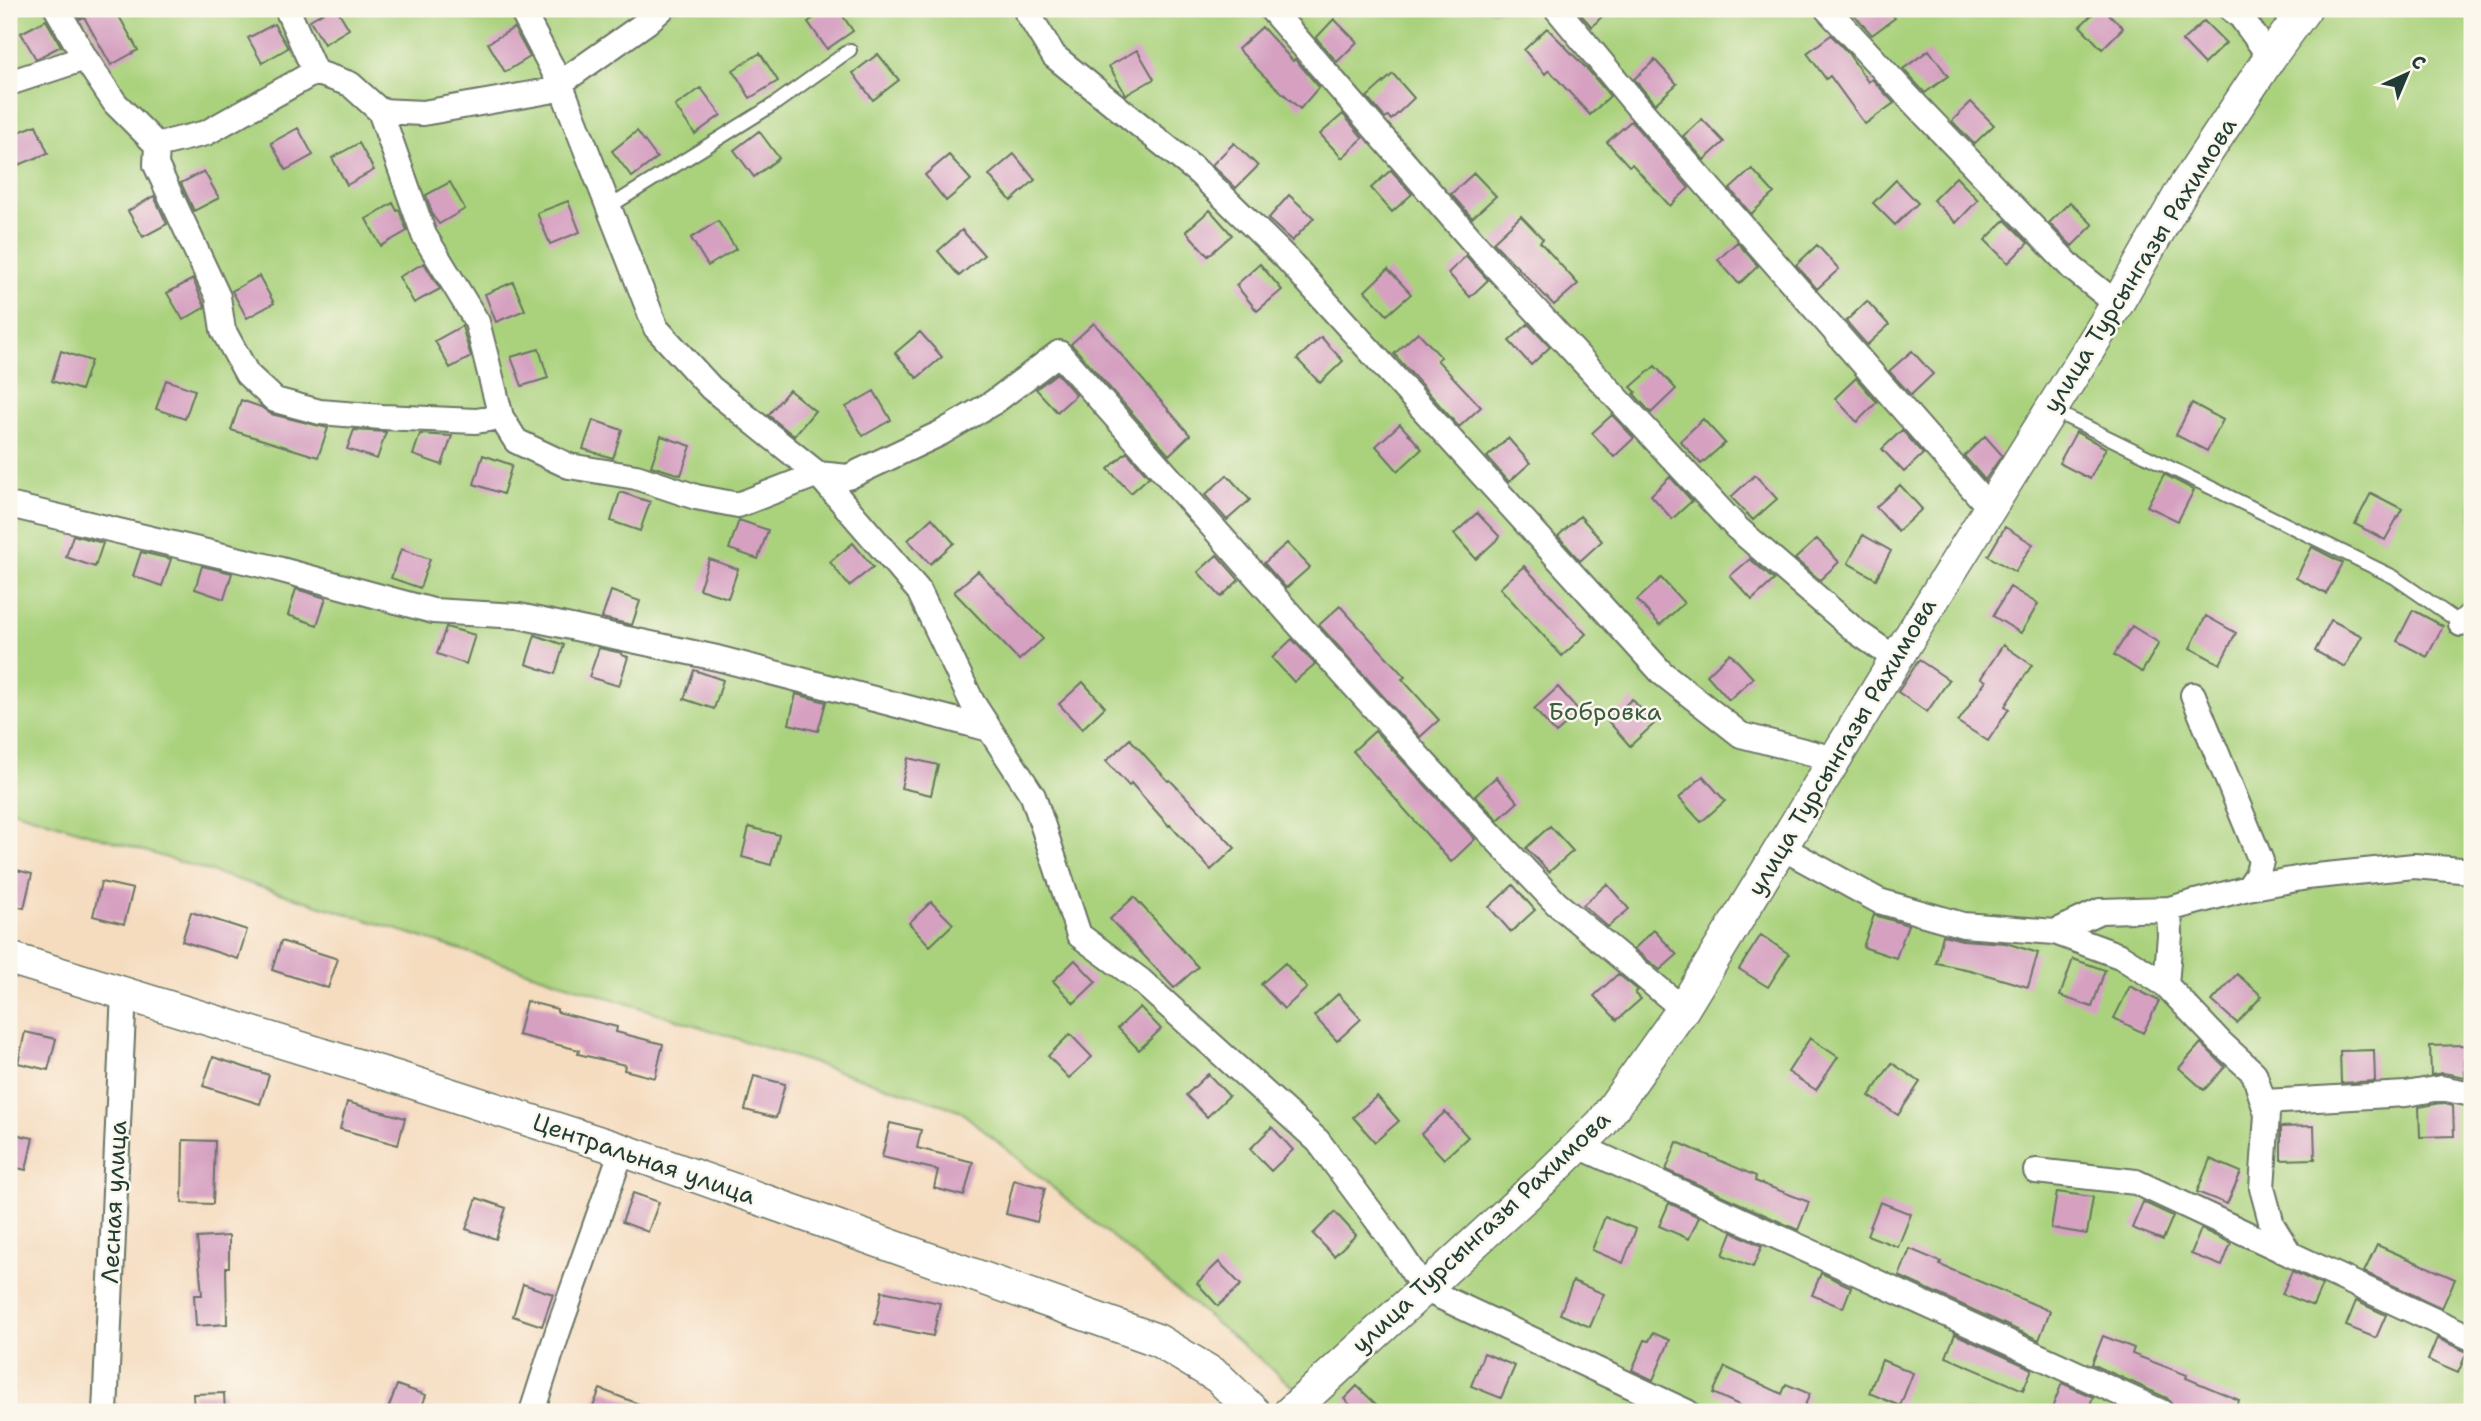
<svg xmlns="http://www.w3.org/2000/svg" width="2481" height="1421" font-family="'Shantell Sans',sans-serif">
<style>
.green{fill:#aad27d;stroke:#648858;stroke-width:2}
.building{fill:#d6a0c1}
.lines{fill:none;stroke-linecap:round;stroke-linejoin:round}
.service-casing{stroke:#6a7565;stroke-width:16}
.minor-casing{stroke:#6a7565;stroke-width:28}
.tertiary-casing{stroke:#6a7565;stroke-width:35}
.service{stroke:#fff;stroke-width:12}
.minor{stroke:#fff;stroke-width:24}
.tertiary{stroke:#fff;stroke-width:32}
.labels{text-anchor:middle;stroke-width:5;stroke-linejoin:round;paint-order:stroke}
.street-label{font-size:24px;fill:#1f3d34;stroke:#fbf7ec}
.park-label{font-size:24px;fill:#3b5b43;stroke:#fbf7ec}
</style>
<rect width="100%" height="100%" fill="#fbf7ec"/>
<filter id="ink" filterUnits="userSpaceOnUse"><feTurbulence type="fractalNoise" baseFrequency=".0143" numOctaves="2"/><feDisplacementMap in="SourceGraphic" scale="14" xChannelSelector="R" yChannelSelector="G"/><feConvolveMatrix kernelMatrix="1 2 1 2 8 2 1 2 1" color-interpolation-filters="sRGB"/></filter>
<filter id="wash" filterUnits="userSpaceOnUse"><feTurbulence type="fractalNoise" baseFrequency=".00686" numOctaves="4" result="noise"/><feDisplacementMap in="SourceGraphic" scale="28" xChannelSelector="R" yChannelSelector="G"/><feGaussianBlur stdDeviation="1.57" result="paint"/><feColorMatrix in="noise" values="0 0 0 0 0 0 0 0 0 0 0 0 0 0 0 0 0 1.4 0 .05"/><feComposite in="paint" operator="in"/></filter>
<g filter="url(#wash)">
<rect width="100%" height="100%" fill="#f5dcbf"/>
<path class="green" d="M9 9H2472V1412H1299L1310 1401 959 1110 386 926 9 809Z"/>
<g id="blocks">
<path class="building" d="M74 9H115L138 50 111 65 84 17 80 19Z
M329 9H337L349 29 324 44 310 20Z
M827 9H838L853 31 827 49 808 22Z
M1576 9H1609L1592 27Z
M1849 9H1888L1895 18 1872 35Z
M2098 9H2104L2123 28 2102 49 2080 26Z
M1334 19 1357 42 1337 62 1316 38Z
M46 20 61 46 36 59 21 33Z
M2204 21 2226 43 2204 64 2182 41Z
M274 24 288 48 262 63 248 38Z
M1262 27 1293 61 1295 59 1319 87 1300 109 1263 75 1238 49Z
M514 28 530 57 505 72 488 43Z
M1547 28 1589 71 1610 96 1590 115 1549 70 1545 74 1524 50Z
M1831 35 1848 53 1868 82 1872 79 1894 103 1865 124 1830 76 1826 79 1807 53Z
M1137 50 1154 79 1126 95 1109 66Z
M1929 50 1948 76 1925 93 1903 69Z
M760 53 778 81 750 98 733 70Z
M878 54 899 80 873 100 853 73Z
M1655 60 1677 84 1655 104 1634 79Z
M1393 74 1414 98 1391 120 1388 116 1385 118 1367 97Z
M701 88 721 115 695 134 675 106Z
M1971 102 1994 125 1974 144 1952 121Z
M1343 114 1363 138 1342 158 1320 134Z
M1702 119 1724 142 1704 160 1683 136Z
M1631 121 1689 188 1670 206 1632 164 1629 166 1607 142Z
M36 125 48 153 19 165 9 136Z
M298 128 313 155 286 170 271 143Z
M637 131 657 158 632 177 612 151Z
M759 131 779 158 754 177 734 150Z
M359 143 374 170 347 185 332 158Z
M1234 143 1258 166 1236 188 1212 165Z
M1014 154 1035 180 1011 201 989 175Z
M949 155 971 180 946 201 925 175Z
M1752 169 1774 193 1751 214 1730 189Z
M1391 170 1412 194 1392 212 1371 188Z
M204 171 219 198 194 211 181 183Z
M1474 173 1496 196 1472 218 1451 194Z
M1956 177 1978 200 1956 223 1933 200Z
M1896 180 1918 203 1895 225 1873 203Z
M450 182 465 209 439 224 433 216 426 195Z
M1289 195 1314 218 1292 241 1268 219Z
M154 196 167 224 143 237 128 211Z
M568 201 580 232 550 244 537 213Z
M2070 202 2093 225 2072 246 2049 223Z
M393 203 397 211 399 210 407 231 381 246 366 219Z
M1210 210 1232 235 1208 256 1186 231Z
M1521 216 1543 239 1540 242 1578 284 1554 305 1493 242Z
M2005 220 2028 243 2008 263 1985 240Z
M718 221 736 249 708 266 691 238Z
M962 230 984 255 959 276 938 251Z
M1737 242 1758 266 1739 284 1718 260Z
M1817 245 1839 269 1817 289 1796 265Z
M1466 256 1488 280 1470 297 1448 273Z
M424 263 440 289 414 303 399 277Z
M1260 264 1282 290 1257 311 1236 285Z
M1388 269 1411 294 1387 315 1365 291Z
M259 276 274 303 247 318 232 291Z
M193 279 205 307 183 320 167 293Z
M513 282 525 310 496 322 485 294Z
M1867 301 1889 325 1867 345 1846 321Z
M1094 323 1190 435 1169 455 1071 344Z
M1528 324 1550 347 1531 365 1509 341Z
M462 326 471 357 450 368 435 341Z
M920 332 942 357 917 378 895 353Z
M1418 332 1441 357 1437 360 1481 407 1459 427 1394 354Z
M1321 337 1343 361 1320 383 1297 359Z
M539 349 548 378 522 386 511 357Z
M61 351 91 361 81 390 52 381Z
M1912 351 1933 374 1911 395 1889 371Z
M1655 366 1676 389 1651 413 1634 394 1636 392 1631 387Z
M1057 373 1076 395 1057 412 1036 389Z
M1856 378 1877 402 1857 422 1835 398Z
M166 380 195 390 185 419 156 409Z
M789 390 815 411 794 436 768 415Z
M874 391 891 420 863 436 846 407Z
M241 400 261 407 271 414 328 428 318 457 231 430Z
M2192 403 2223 420 2207 451 2176 435Z
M1612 415 1634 438 1614 457 1592 433Z
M1703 419 1725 443 1701 464 1680 441Z
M593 420 622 430 613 458 583 449Z
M1400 424 1422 449 1398 471 1376 446Z
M354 430 386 432 377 459 347 449Z
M1902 430 1923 454 1904 472 1882 449Z
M2076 432 2106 448 2090 479 2059 463Z
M420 434 452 436 442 465 413 455Z
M661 436 691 446 681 475 651 466Z
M1985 436 2002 455 1985 480 1964 456Z
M1508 438 1530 463 1509 482 1487 457Z
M1127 452 1149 477 1131 493 1108 469Z
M483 455 512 465 503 494 474 484Z
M2164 474 2194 490 2178 521 2147 506Z
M1227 475 1250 500 1227 520 1205 495Z
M1755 475 1777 499 1753 520 1731 497Z
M1670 477 1692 501 1672 519 1651 495Z
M1900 485 1922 509 1898 531 1876 507Z
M620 492 650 502 640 531 611 521Z
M2371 493 2402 509 2385 540 2355 524Z
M1477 513 1500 537 1476 559 1454 534Z
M1580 516 1602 541 1580 561 1558 536Z
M932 518 954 543 930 564 908 540Z
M739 520 768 530 758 559 729 549Z
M2005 527 2033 544 2015 572 1988 556Z
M73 535 103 543 95 567 66 557Z
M1863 535 1891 551 1876 579 1848 563Z
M1817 539 1839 562 1820 580 1795 559Z
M853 543 873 567 849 586 830 562Z
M1287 543 1310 567 1286 588 1264 563Z
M2312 547 2343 563 2326 594 2296 578Z
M401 549 430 559 420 588 391 578Z
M141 552 171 559 162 586 133 576Z
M1217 555 1239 580 1221 597 1198 572Z
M709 559 738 569 728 598 699 589Z
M1750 559 1774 580 1752 600 1730 576Z
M202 566 232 573 224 599 195 589Z
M1524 566 1586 634 1562 656 1500 588Z
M978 571 1043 639 1019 660 954 592Z
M1661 578 1684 603 1660 625 1637 600Z
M2010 587 2038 604 2021 633 1993 616Z
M296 589 326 598 317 625 288 615Z
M611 591 640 601 632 625 602 618Z
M1340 606 1405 677 1402 679 1439 720 1420 737 1319 625Z
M2413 610 2443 626 2427 657 2397 641Z
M2206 616 2236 633 2220 664 2190 648Z
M2331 620 2362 636 2345 667 2315 651Z
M2132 626 2159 643 2142 672 2114 655Z
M446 627 475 635 466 664 437 654Z
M535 635 564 645 555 674 526 664Z
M1292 639 1315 664 1294 682 1272 658Z
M2003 645 2032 665 2005 706 2009 709 1988 741 1958 722 1986 681 1981 678Z
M599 648 622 653V655L628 657 619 686 589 677Z
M1730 653 1753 678 1729 700 1707 675Z
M1919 660 1949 680 1927 712 1898 692Z
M694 670 723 680 714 709 684 699Z
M1083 682 1105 707 1082 729 1059 704Z
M1558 687 1580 712 1556 733 1534 709Z
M796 694 826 702 818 731 789 724Z
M1632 699 1654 724 1630 746 1608 721Z
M1375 731 1475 839 1451 862 1353 751Z
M1130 739 1168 781 1170 780 1235 848 1211 870 1170 825 1169 826 1131 783 1129 786 1106 761Z
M908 758 938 765 931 795 901 788Z
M1703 776 1725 801 1701 822 1679 798Z
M1496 777 1518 802 1498 820 1475 796Z
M1550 826 1573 851 1549 872 1526 848Z
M749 827 779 835 771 865 742 857Z
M9 868 32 874 24 908 9 905Z
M101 882 133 889 124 924 93 916Z
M1607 884 1629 909 1608 927 1583 905Z
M1513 885 1535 910 1511 932 1489 907Z
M1134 897 1198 967 1174 988 1110 919Z
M931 902 953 924 930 946 909 923Z
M191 912 247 930 238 959 182 941Z
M1874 915 1908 925 1896 958 1863 947Z
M1654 930 1677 955 1660 970 1634 949Z
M1761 935 1789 954 1768 987 1739 969Z
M1943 935 1962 940 2006 943 2038 953 2028 987 1970 970 1936 963Z
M281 941 338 959 328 988 272 970Z
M2073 959 2105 970 2092 1007 2060 996Z
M1075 960 1096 982 1074 1003 1053 981Z
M1285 963 1307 988 1284 1009 1261 984Z
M1618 974 1638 990 1635 993 1641 999 1617 1020 1594 996Z
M2237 974 2262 996 2237 1023 2212 1001Z
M2130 986 2159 1001 2143 1033 2114 1018Z
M1338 994 1361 1019 1337 1041 1314 1016Z
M526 1001 557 1009V1012L617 1027 616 1032 663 1044 655 1078 624 1070 625 1065 578 1054 579 1050 518 1035Z
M1140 1007 1161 1029 1139 1050 1118 1028Z
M25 1032 56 1039 48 1070 18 1063Z
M1070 1034 1092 1057 1069 1078 1048 1056Z
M1810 1038 1838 1057 1816 1090 1788 1072Z
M2201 1043 2225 1067 2204 1090 2179 1068Z
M2464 1045 2465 1077 2443 1073 2431 1075 2430 1046Z
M2374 1050 2375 1081 2341 1083 2340 1051Z
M213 1057 269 1075 260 1104 203 1086Z
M1892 1063 1920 1082 1898 1115 1869 1096Z
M1208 1074 1229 1096 1207 1117 1186 1095Z
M754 1076 785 1084 776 1118 745 1110Z
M1377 1096 1399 1121 1375 1142 1353 1117Z
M347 1102 405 1118 398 1145 340 1129Z
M2441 1103 2453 1106 2454 1136 2420 1137 2419 1107Z
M1445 1112 1468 1137 1444 1159 1421 1134Z
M890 1123 921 1130 917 1148 973 1162 964 1196 934 1188 938 1170 882 1157Z
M2314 1126 2315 1159 2281 1160V1127Z
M1272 1127 1293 1150 1271 1171 1250 1149Z
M9 1133 33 1138 26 1170 9 1166Z
M183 1140 215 1141 213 1204 182 1203Z
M1677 1142 1756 1176 1755 1181 1809 1202 1798 1230 1666 1170Z
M2210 1159 2241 1172 2227 1204 2197 1192Z
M1014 1180 1045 1188 1037 1222 1006 1214Z
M2057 1192 2093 1197 2087 1234 2051 1228Z
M633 1193 659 1202 648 1232 622 1222Z
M477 1198 506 1208 496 1239 466 1229Z
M1880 1202 1911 1214 1898 1247 1867 1235Z
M2143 1202 2173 1216 2163 1240 2132 1228Z
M1669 1203 1699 1217 1689 1239 1659 1226Z
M1335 1212 1356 1235 1334 1256 1313 1234Z
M1605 1217 1636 1229 1623 1263 1592 1250Z
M2201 1229 2231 1243 2222 1266 2191 1254Z
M1732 1232 1762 1246 1753 1267 1723 1255Z
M229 1236V1267H226L227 1324 196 1326 194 1295H202L197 1238Z
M2377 1245 2455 1279 2442 1308 2364 1272Z
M1910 1249 1941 1262 1940 1265 2050 1311 2039 1340 1899 1276Z
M1219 1262 1241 1285 1218 1306 1197 1283Z
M2292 1271 2322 1285 2313 1306 2282 1294Z
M1821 1273 1851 1287 1843 1308 1812 1295Z
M1573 1281 1604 1294 1590 1327 1560 1314Z
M523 1284 553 1294 542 1326 513 1316Z
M882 1291 940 1303 933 1336 875 1324Z
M2356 1301 2386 1315 2376 1338 2346 1326Z
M1653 1333 1670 1340 1653 1380 1632 1370 1645 1340 1649 1341Z
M1955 1334 2032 1369 2023 1390 1946 1357Z
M2103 1336 2134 1348 2132 1354 2187 1375 2186 1378 2239 1400 2234 1412H2182L2175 1409 2167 1398 2092 1364Z
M2437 1338 2467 1352 2458 1373 2428 1360Z
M1484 1353 1515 1366 1501 1398 1471 1386Z
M1882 1360 1913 1373 1900 1406 1869 1393Z
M1725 1367 1782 1394 1786 1384 1810 1394 1805 1405 1820 1412H1754L1713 1393Z
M2062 1383 2093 1397 2087 1412H2064L2052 1408Z
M397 1385 426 1395 420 1412H387Z
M1357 1386 1384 1412H1358L1344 1399Z
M600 1389 657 1411 656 1412H591Z
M224 1393 225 1412H194L193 1394Z"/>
</g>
</g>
<g filter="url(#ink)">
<use href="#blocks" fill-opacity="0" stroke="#6a7565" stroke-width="2"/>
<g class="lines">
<g class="service-casing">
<path id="service" d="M609 207 776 103 850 50
M2052 410 2394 577 2472 631"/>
</g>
<g class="minor-casing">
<path id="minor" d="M57 9 85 58
M287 9 315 72
M521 9 560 83 656 328 711 388 818 474 919 591 972 702 1033 796 1079 935 1140 980 1318 1141 1391 1239 1424 1289 1687 1412
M1025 9 1054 56 1199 173 1288 260 1662 673 1741 735 1835 759
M1271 9 1482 252 1737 528 1857 632 1896 659
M1557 9 1639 108 1989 507
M1827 9 1916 105 2072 268 2117 304
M2231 9 2241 17 2270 57
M9 83 85 58 115 103 157 145 206 133 315 72 350 84 380 111 423 113 549 91 647 22 662 9
M380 111 424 235 477 322 501 417
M157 145 156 165 218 297 223 330 247 374 275 400 320 412 382 417 476 421 501 417 516 441 569 466 636 477 696 497 738 505 818 474 848 477 941 433 994 402 1059 353 1301 627 1427 766 1556 903 1683 1009
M9 505 274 568 433 611 519 616 717 658 989 729
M2461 624 2472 614
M1781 847 1879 901 1963 925 2055 932 2120 956 2166 985 2220 1042 2254 1073 2267 1114 2262 1188 2272 1225 2290 1254 2472 1338
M2248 888 2307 877 2414 866 2472 871
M2055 932 2100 911 2169 909 2248 888 2257 875 2261 861 2193 695
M2166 985 2170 935 2169 909
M2264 1102 2406 1094 2441 1088 2472 1094
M1579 1146 2161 1412
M2036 1171 2136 1182 2290 1254
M105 1412 124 992
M532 1412 558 1331 622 1150"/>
</g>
<g class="tertiary-casing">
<path id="tertiary" d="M9 958 402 1079 622 1150 1157 1340 1218 1377 1254 1412
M1290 1412 1544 1179 1602 1123 1683 1009 1896 659 2117 304 2184 187 2270 57 2305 9"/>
</g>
<use href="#service" class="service"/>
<use href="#minor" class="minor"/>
<use href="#tertiary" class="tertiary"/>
</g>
</g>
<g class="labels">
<g class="street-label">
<text transform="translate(2140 265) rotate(-58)" y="8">улица Турсынгазы Рахимова</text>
<text transform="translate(1842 747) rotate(-59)" y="8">улица Турсынгазы Рахимова</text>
<text transform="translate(644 1159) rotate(19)" y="8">Центральная улица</text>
<text transform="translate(114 1202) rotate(-87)" y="8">Лесная улица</text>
<text transform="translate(1481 1232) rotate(-43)" y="8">улица Турсынгазы Рахимова</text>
</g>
<g class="park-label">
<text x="1605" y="720">Бобровка</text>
</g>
</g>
<rect width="2481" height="1421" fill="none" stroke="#fbf7ec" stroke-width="35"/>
<g transform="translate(2407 74) rotate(44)" stroke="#fbf7ec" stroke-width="5" paint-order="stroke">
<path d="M0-5L12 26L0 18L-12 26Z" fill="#1f3d34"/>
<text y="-10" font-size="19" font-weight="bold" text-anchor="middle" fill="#1f3d34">С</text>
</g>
</svg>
